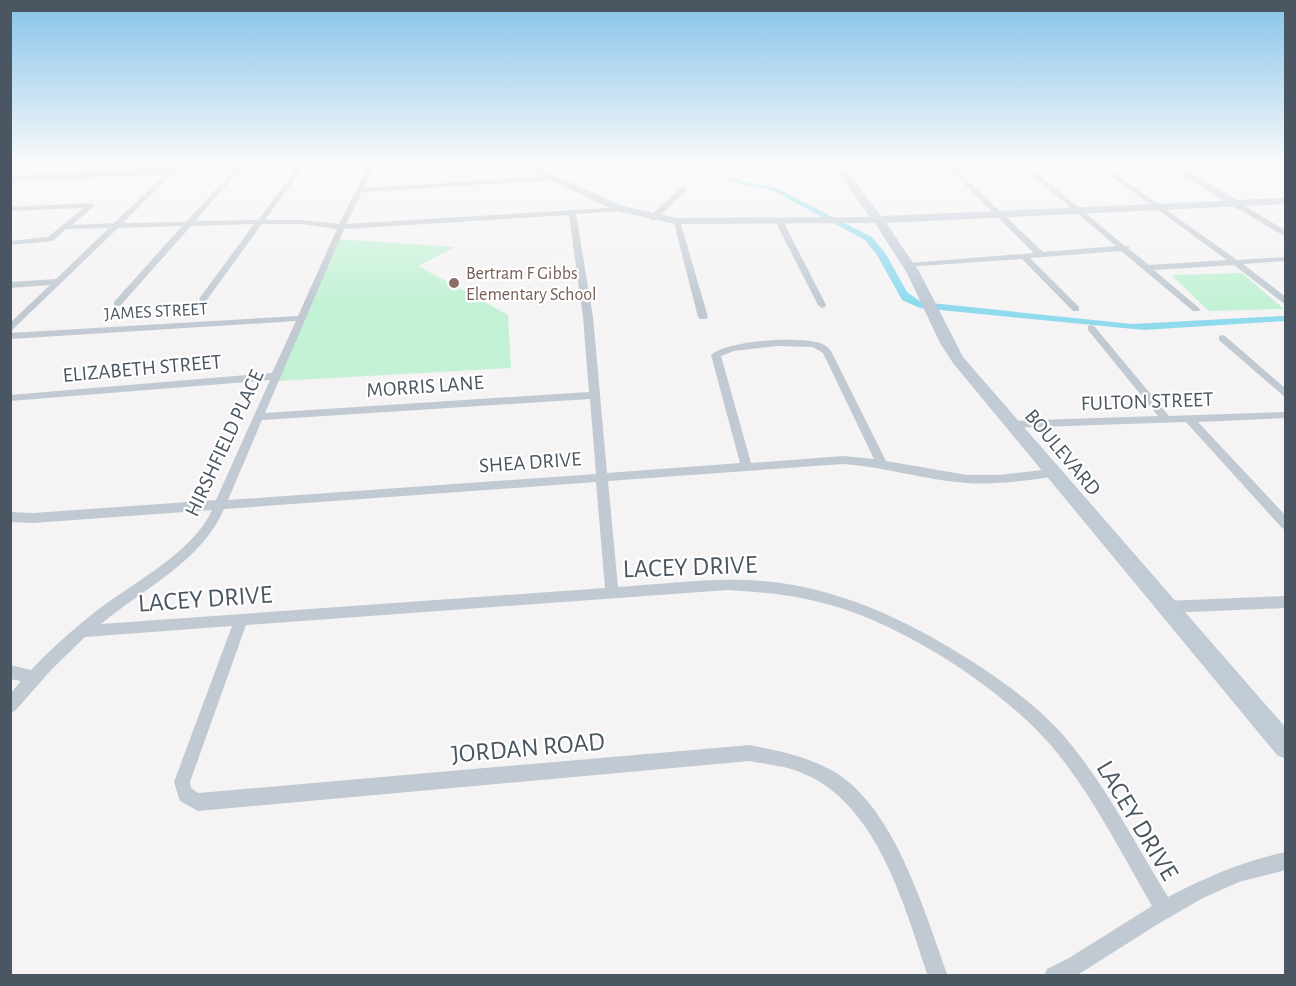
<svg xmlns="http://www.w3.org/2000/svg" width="1296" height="986" font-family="'Alegreya Sans',sans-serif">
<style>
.green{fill:#c3f1d5}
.water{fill:#90daee}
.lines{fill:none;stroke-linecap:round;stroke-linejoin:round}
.street{fill:#c1cad2;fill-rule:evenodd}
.secondary{fill:#c1cbd6;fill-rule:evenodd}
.education-dot{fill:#8d6e63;stroke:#fff;stroke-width:2}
.labels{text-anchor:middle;stroke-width:4.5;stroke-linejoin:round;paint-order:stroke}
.far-education-label{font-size:18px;fill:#785e54;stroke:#fff;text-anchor:start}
.far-street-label{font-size:18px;fill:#4a5661;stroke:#fff}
.street-label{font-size:21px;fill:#4a5661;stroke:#fff}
.near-street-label{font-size:26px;fill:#4a5661;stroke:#fff}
</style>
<rect width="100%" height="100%" fill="#f5f3f3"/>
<path class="green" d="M336 239 455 247 418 266 508 315 511 368 278 381Z
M1242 273 1284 309 1209 311 1171 275Z"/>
<path class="water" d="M697 165 744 182 776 188 872 237 886 254 907 292 921 302 1132 324 1283 316H1285V321L1144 330 920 308 902 300 877 255 865 240 772 190 740 184Z"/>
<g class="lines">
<path class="street" d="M88 165H95L83 176H79V174Z
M175 165H181L123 223 186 222 238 165H244L195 221 258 220 299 165H305L265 220H302L339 224 369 165H375L364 188 552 176 555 178 552 180 362 192 346 224 623 207V211H620L576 214 593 317 607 473 740 463 711 355C727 340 799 336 820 343 825 345 828 347 831 351L886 461 967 475H999L1051 469 1055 470 1057 473 1055 476 1051 477C1023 481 995 485 967 483 925 480 885 467 843 464L608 481 618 587C666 584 715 577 763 581 841 588 909 621 973 662 1010 686 1046 712 1073 747 1110 793 1137 847 1168 897 1206 877 1244 861 1286 852V870L1239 882 1201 899 1158 924 1076 976H1044L1047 969 1069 958 1152 906C1123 856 1097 804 1062 759 1014 695 904 624 827 604 794 595 761 592 728 590L246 625 190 782 191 788 198 793 750 745C779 751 806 756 833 771 895 807 924 911 948 976H928C903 902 875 794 791 769 778 765 763 764 750 761L198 811 180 801 174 782 232 626 85 637 52 669 15 711 10 713V694L21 681 10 679V665L31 670C51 649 72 630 95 612 132 583 193 553 212 510L33 523 10 522V512L33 513 216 500 270 380 10 401V395L272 373 296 321 10 339V333L298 316 337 229 302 224H262L206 301 203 302 199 299 254 224 191 226 120 306H114V302L182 226 118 228 10 332V323L50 285 10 288V282L56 279 109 228 66 229 53 241 10 245V241L48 237 83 208 10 211V207L90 203 94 205 93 207 72 225 114 223ZM569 215 583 317 589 392 265 413 344 229ZM778 346 813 347 823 353 874 459 843 456 751 463 721 356 734 351ZM590 399 596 474 228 500 262 420ZM596 482 605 588 101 624C143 589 202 561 224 509Z
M755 165 796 168 839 166 842 168 839 170 796 172Z
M945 165H951L1043 252 1116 246 1020 165H1027L1125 246H1129V249L1149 265 1227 260 1096 165H1103L1237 260 1286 257V261L1243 264 1286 297V305L1234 265 1154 270 1200 309 1199 311H1193L1121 251 1030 258 1079 307V311H1073L1022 259 906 267V263H909L1034 253Z
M682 187 688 188 656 220H650V216Z
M1231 201H1237L1286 231V237L1231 205Z
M673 219 680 221 708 317 706 319H700L698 317Z
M776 219 783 221 826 305 825 307 822 308 818 305 775 221Z
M1091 325 1094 326 1169 416 1286 412V418L1198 422 1286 516V530L1282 528 1186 422 1007 428 1006 425 1007 422 1011 421 1158 416 1088 330V326Z
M1222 335 1225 336 1286 389V398L1219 340V336Z
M1286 596V608L1165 613 1160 611 1158 607 1160 603 1165 601Z"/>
<path class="secondary" d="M228 165H284L279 168 10 182V176Z
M518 165H530L623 206 676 218 870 217 832 165H842L881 216 1223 201 1168 165H1179L1237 200 1286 198V204L886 223 920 273 963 357 1286 728V759L1277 755 953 363 940 343 907 273 875 223 676 224 616 211Z"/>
</g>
<linearGradient id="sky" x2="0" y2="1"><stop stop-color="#85c3ea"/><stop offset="0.54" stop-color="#fafafa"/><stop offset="1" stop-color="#fafafa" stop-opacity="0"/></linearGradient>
<rect width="1296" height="303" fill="url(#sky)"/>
<circle class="education-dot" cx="454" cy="283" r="6"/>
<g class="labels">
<g class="far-education-label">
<text x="466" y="279">Bertram F Gibbs<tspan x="466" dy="21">Elementary School</tspan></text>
</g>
<g class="far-street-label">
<text transform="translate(156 311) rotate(-3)" y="6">JAMES STREET</text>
</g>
<g class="street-label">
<text transform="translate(142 368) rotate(-5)" y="7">ELIZABETH STREET</text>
<text transform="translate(425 386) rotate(-4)" y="7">MORRIS LANE</text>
<text transform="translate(1147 401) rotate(-2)" y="7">FULTON STREET</text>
<text transform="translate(224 443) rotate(-65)" y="7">HIRSHFIELD PLACE</text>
<text transform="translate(1063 452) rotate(50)" y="7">BOULEVARD</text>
<text transform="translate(530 462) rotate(-4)" y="7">SHEA DRIVE</text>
</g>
<g class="near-street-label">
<text transform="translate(690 566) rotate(-2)" y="9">LACEY DRIVE</text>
<text transform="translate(205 598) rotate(-4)" y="9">LACEY DRIVE</text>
<text transform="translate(528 747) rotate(-5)" y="9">JORDAN ROAD</text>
<text transform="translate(1138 820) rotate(59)" y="9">LACEY DRIVE</text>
</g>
</g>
<rect width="1296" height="986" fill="none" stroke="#4a5661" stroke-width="24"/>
</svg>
